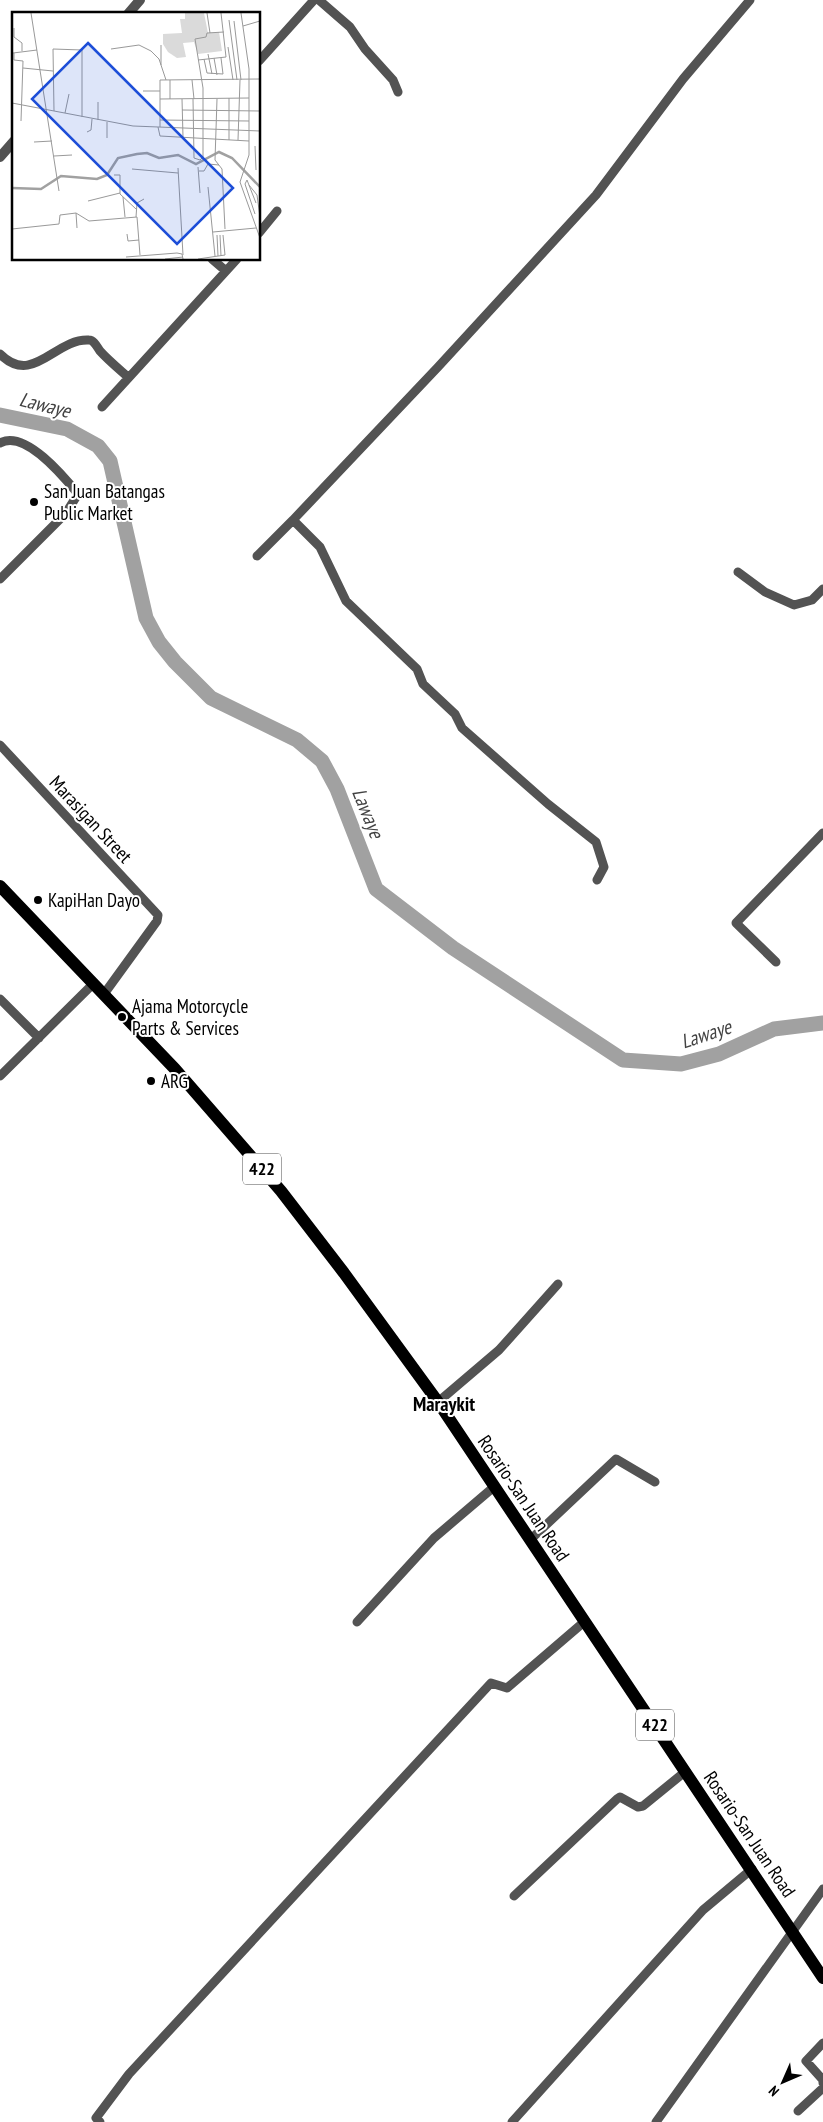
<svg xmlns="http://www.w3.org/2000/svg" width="823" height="2122" font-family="'PT Sans Narrow',sans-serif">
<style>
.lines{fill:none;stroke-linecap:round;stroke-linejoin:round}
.river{stroke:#a1a1a1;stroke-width:15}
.minor{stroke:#535353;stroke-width:9}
.tertiary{stroke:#535353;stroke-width:10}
.primary{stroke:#000;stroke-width:12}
.poi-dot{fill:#000;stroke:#fff;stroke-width:2}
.labels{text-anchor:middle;stroke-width:4;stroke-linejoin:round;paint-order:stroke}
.shield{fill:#fff;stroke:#4c4c4c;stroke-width:1}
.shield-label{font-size:18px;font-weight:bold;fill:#000}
.poi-label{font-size:19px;fill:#000;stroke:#fff;text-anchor:start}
.street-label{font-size:19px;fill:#000;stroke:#fff}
.water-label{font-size:20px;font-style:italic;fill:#424242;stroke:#fff}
.neighbourhood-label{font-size:20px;font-weight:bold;fill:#000;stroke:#fff}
.inset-river{fill:none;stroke:#a1a1a1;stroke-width:2.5}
.inset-road{fill:none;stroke:#999;stroke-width:1}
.view{fill:#1d4ed8;fill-opacity:0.15;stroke:#1d4ed8;stroke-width:2.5}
.inset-edge{fill:none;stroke:#000;stroke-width:2.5}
</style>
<rect width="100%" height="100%" fill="#fff"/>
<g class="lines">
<path class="river" d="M0 415 67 429 98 446 110 461 146 618 159 642 175 662 211 698 297 740 322 761 337 789 376 889 453 948 623 1060 681 1064 719 1054 774 1029 823 1023"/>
<path class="minor" d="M319 0 350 27 365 49 393 80 398 92
M259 61 314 0
M259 233 277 211
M212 259 226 271
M0 354C33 387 55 338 89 340 94 340 97 347 100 351 108 360 119 369 128 377
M102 407 237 259
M0 443C25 429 65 478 78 494L66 513 0 579
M293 520 320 547 346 601 417 669 423 684 455 714 462 728 548 804 596 842 604 867 597 880
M257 556 293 520 438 367 596 195 683 79 750 0
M738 572 765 592 794 605 812 600 823 589
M0 745 158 915 157 921 104 994
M776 962 736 923 823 833
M0 999 39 1038
M0 1076 94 983
M438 1402 499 1350 558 1284
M530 1540 616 1459 655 1482
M357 1622 434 1538 495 1486
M514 1896 617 1799 620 1797 638 1807 643 1806 686 1771
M823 2043 806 2061 823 2080V2083
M798 2111 823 2088
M100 2122 96 2118 129 2074 491 1683 507 1688 584 1622
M512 2122 703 1910 752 1869
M656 2122 823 1889"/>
<path class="tertiary" d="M128 14 140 0
M0 157 14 141"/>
<path class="primary" d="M0 886 175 1069 281 1191 344 1273 438 1402 823 1978"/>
</g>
<g class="poi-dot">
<circle cx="34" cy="502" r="5"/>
<circle cx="38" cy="900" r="5"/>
<circle cx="122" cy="1017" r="5"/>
<circle cx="151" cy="1081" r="5"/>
</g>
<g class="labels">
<g class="shield">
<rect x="243" y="1153.5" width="38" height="31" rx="4"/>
<rect x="636" y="1709.5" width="38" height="31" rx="4"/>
</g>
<g class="shield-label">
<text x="262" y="1175">422</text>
<text x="655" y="1731">422</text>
</g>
<g class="poi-label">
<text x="44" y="498">San Juan Batangas<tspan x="44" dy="22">Public Market</tspan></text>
<text x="48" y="907">KapiHan Dayo</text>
<text x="132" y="1013">Ajama Motorcycle<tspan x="132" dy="22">Parts &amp; Services</tspan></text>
<text x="161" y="1088">ARG</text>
</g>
<g class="street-label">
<text transform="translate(91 819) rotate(47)" y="7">Marasigan Street</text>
<text transform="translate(524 1498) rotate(56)" y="7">Rosario-San Juan Road</text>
<text transform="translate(750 1834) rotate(56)" y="7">Rosario-San Juan Road</text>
</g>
<g class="water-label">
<text transform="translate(45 405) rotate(14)" y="7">Lawaye</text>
<text transform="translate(368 813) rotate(68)" y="7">Lawaye</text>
<text transform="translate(706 1034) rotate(-18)" y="7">Lawaye</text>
</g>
<g class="neighbourhood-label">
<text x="444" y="1411">Maraykit</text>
</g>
</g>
<g transform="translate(12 12)">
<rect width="248" height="248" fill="#fff"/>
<path d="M173 1H192L196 21 207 20 210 39 186 42 182 30 171 31 174 45 165 46 156 40 151 32V22L170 21 168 7H173Z" fill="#dadada"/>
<path class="inset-river" d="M0 176 29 177 49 164 85 167 95 163 106 146 125 142 135 141 147 146 166 143 184 152 207 140 220 146 248 175"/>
<path class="inset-road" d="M19 1 47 179M195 1 198 21M229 1 237 57V143L228 170 248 226M217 8 225 68M222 9 229 68M231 14 248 9M2 16V25L10 31V39M216 35 221 68M99 37 127 33 139 39 147 47 154 68M1 41 25 38M2 41V48L11 49 9 109M196 42 200 62M202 46 205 63M192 47 195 61 211 62 209 46M186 48 214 45 209 1M149 53V33M11 56 41 59M158 68V87M180 68 182 87M131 79H148M148 87 237 86M170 87 171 125M181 87 182 146 188 148 191 145V76L183 27 194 25 195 21 212 20M205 87 203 148 210 157 213 217M0 91 121 114 248 119M170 98 248 99M42 99 41 37 70 38V105M53 101 57 82M86 108V90M148 108 237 109M146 115 148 124 237 129M148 115V68L248 67M75 120 79 118 80 107M95 126V110M217 128V86M226 128 228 68M22 130 40 129M243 134 244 158M42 144 60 143M186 155 188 181M166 156 171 243M120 157 166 161M187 159H192L196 152 207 153M102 163H108V182L124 197M235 168 233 172 243 202M235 168 244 191M237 173 245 183 248 205M196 175 203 244M111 185 113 205M76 189 108 181M64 201 65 216M124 205 125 191 132 187M0 217 47 212 48 203 64 201 77 209 125 205 128 243M201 220 244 216M115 222 116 229 127 228M205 223 206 244M208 223 209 244M114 245 165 241 170 242 171 247M153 247 171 245M186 247 213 243 211 223"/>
<path class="view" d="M76 31 221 176 165 232 20 87Z"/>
<rect width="248" height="248" class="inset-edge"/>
</g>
<g transform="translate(783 2082) rotate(225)" stroke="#ffffff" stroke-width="4" paint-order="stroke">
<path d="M0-4L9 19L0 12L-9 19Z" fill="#000000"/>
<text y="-8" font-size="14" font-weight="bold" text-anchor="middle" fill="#000000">N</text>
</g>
</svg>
